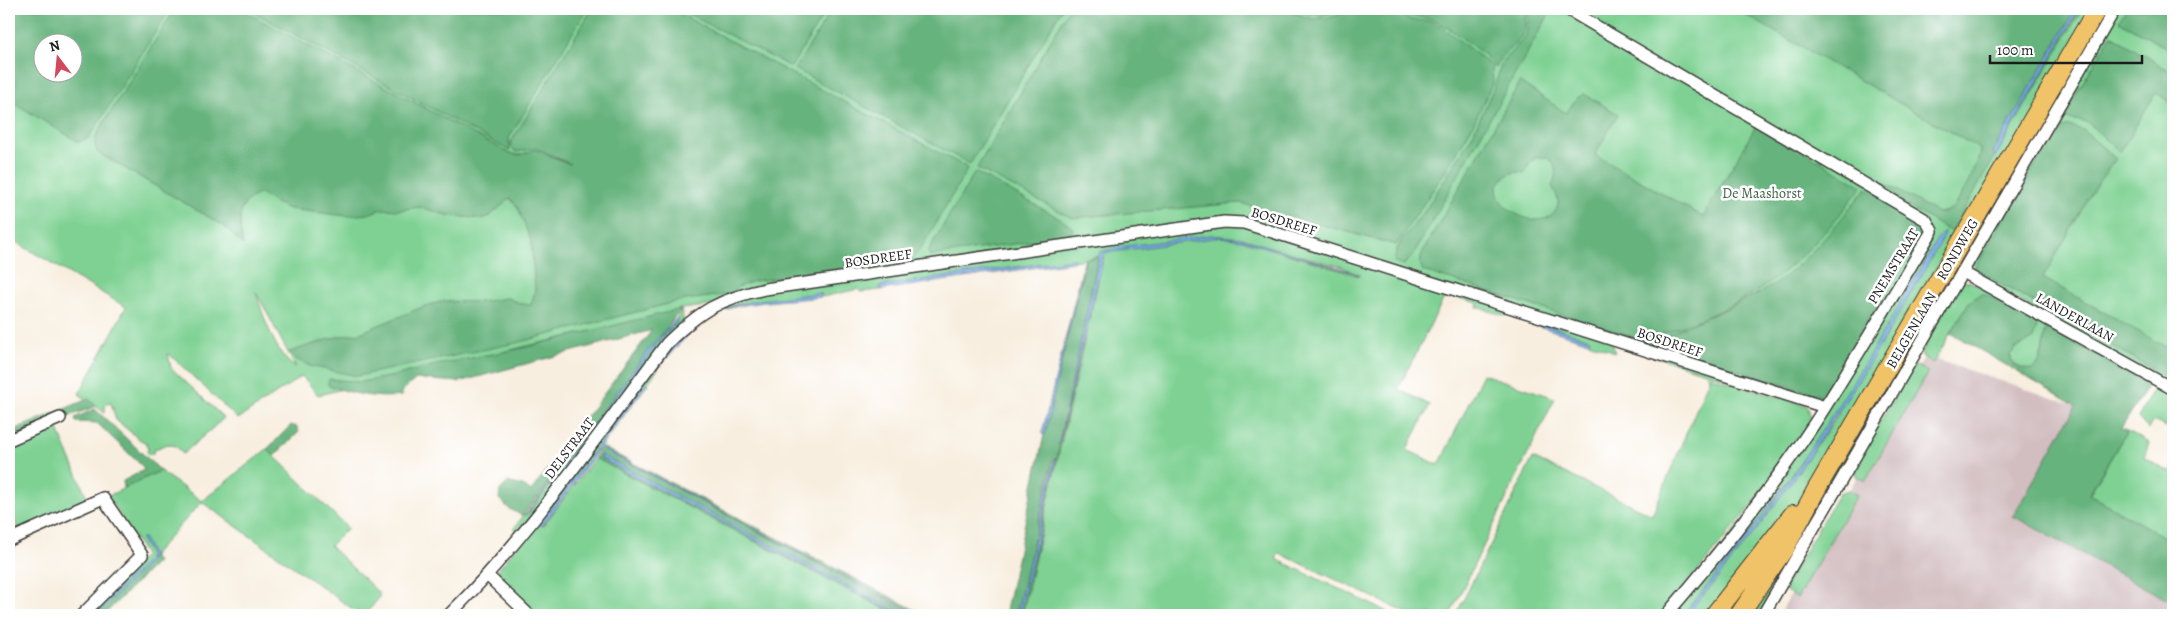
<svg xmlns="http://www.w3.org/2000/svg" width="2182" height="624" font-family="Alegreya,serif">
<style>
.industrial{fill:#d2bec1}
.green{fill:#7ed193;stroke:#4d7658;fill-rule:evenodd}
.forest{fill:#66b37d;stroke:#41684c;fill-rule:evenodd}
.water{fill:#77abe4;stroke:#4a6480}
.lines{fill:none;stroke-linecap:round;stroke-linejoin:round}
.minor-casing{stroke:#3d3c39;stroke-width:14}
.primary-casing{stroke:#3d3c39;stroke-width:20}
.minor{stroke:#fff;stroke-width:11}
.primary{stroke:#f1c369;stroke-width:18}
.labels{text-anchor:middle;stroke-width:5;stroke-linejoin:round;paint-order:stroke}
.park-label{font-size:14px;fill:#43644c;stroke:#fff}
.street-label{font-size:14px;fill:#1c1c1c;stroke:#fff}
</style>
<rect width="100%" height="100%" fill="#fff"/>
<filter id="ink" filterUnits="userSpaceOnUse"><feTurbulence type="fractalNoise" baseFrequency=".02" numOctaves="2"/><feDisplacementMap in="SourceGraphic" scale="10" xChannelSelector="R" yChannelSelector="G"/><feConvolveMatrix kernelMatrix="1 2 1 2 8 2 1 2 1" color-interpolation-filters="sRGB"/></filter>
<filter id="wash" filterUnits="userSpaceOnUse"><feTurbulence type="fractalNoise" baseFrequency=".0096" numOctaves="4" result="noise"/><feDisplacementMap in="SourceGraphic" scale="20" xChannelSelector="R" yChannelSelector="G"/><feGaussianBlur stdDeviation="1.12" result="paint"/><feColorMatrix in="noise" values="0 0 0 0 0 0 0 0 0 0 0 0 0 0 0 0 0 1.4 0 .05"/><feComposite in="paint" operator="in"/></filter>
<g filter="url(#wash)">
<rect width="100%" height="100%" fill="#f8eedf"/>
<path class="industrial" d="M1925 356 2077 406 2014 517 2173 601V615H1779Z"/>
<path class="green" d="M9 9H2173V374L1974 269 2173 380V386L2001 291 1974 272V261L1758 615H1755L1759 606 1753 615H1744L1951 247C1913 298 1887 356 1855 411 1814 481 1763 560 1704 615H1686L1757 529 1839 414 1835 413C1787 482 1739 552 1682 615H1670L1827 410 1612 343 1615 352 1589 342V339L1515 314 1507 311 1506 316 1477 307 1478 303 1451 296 1450 299 1444 298 1398 389 1430 405 1407 450 1439 465 1483 374 1555 398 1450 615H1411L1279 553 1276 559 1394 615H1022L1104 255 1074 261V259L880 286 881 290 860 292 859 289 822 297 821 294 741 303C704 312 679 339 657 368L658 369 635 401 648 384 646 382 573 480 543 526 595 458 896 615H533L498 581 496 573 677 337 724 304 681 309 684 322 519 533 514 528 525 514 527 515 651 351 679 320 677 318 681 310 318 395 302 376 238 419 168 353 171 368 224 418 183 454 176 446 168 444 155 449 152 455 147 453 148 448 146 443 139 439 116 420 111 403 105 405V413L79 394 126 307 9 238ZM42 42H72V72H42ZM1242 240 1342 267 1360 276H1359ZM256 292 294 364 296 367C277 359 262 313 256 292Z
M1964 281 1971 282 2144 377 2146 382 2046 328C2041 348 2045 383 2013 364L2010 355 2015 349 2033 339 1969 302 1933 363 1923 357 1921 353 1961 282Z
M1917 366 1928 372 1865 481 1856 476 1854 466 1912 367Z
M1707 375 1807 406 1812 419 1752 505 1662 615H1456L1533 458 1652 515 1709 379Z
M2159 386 2173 392V430L2153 421 2148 429 2138 418 2154 388Z
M56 425 89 502 20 532 9 511V445Z
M2127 431 2149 443 2144 458 2169 472 2173 469V542L2089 495Z
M267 449 348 528 330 546 379 593V598L365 615H361L202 502 152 556 141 538 149 553 148 560 92 615H85L145 555 108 496 160 471 202 501Z
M1848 490 1857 495 1797 598 1786 591 1784 587 1839 493Z"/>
<path class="forest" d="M9 9H170L94 130 88 138 79 142 9 100ZM42 42H72V72H42Z
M175 9H240L509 153 519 155 536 150 570 164 536 148 516 152 511 147V142L592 9H671L968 168 923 245 911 261 754 281 738 287 731 294 679 301 516 343 357 376 310 366 296 359 289 352 336 337 360 333 425 306 444 301 479 302 508 298 521 304 531 305 535 290 531 241 518 208 510 198 490 216 482 219 446 215 419 207 399 210 382 209 368 214 347 216 289 209 273 202 261 193C235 203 239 221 243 245L224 226 97 152C93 141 96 136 101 127Z
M248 9H587L509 138 510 151Z
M679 9H827L791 67Z
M832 9H1062L970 164 795 69Z
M1069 9H1282L1313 19 1329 18 1356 9H1393L1410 20 1430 21 1442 27 1492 66 1493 82 1471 129 1444 173 1396 245 1240 203 1072 218 977 168Z
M1289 9H1348L1321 16Z
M1398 9H1526C1525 17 1526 29 1521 37 1514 49 1501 51 1496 68 1493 59 1441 21 1431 19 1416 15 1411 20 1398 9Z
M1529 9H1552L1413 255 1404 265 1394 262 1397 249 1402 240 1424 212 1472 136 1495 85 1502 62 1526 36Z
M1735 9H2076L1993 152 1995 156 2079 9H2082L1951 232 1828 159 1831 153 1938 213C1944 212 1949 211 1953 207 1962 196 1980 163 1980 149Z
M2126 9H2173V52L2119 21Z
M2111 35 2173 73V104L2156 93 2120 152 2087 122 2062 118Z
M1520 82 1566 113 1577 98 1584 94 1618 114 1595 155 1703 217 1757 124 1862 186C1834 224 1800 263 1760 289 1726 312 1683 325 1645 341L1423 271 1420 263 1422 253ZM1537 157C1556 155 1559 172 1552 186 1556 193 1560 201 1557 208 1543 240 1474 199 1505 177 1511 172 1517 171 1524 173L1531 161Z
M2069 126 2083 130 2116 159 2096 185 2043 278 2173 351V380L1974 269 2055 131Z
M975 172 1061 219 1073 228 1070 236 930 256 928 251Z
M1866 188 1919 219 1923 231 1824 397 1652 343C1689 322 1730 310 1766 289 1806 265 1837 224 1866 188Z
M1102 256 1022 615H1019L1057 459 1053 460 1016 615H1005L1044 435 1086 259 1098 257 1060 445Z
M1980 294H1985L2038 324 2033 339 2015 349 2010 355 2013 364C2044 383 2042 348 2046 328L2146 382V388L2121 429 2127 431 2089 494 2173 542V603L2013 516 2076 406 1951 333 1969 302Z
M681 309 523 516 508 508 499 499 500 490 508 482 523 486 531 491 652 330 459 382 416 379 403 390 402 396C377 399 352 394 328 385L329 379 361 382 394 376 431 366 518 349Z
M88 399 97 406 9 438V432Z
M95 409 159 469 160 471 124 488 123 481 144 470 143 467 97 423 76 422 75 418Z
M291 425 297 427 299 432 274 456 267 449Z
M602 447 925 615H918L603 449 914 615H903L599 456 899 615H896L595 458Z
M152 555 157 562 104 615H96L149 562Z"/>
<path class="water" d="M2076 9H2079L1995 157 1993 152Z
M1944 231 1945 234C1869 368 1789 499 1686 615H1682C1783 503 1862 372 1936 241Z
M1211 235 1242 238 1361 275 1242 240 1220 237 1104 253 1058 445 1100 252 1119 247Z
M1085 258 1045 434 1043 435 1042 433Z
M1074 259 1073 262 887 289 881 290 880 286Z
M821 293V297C794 300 765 301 739 306 704 313 679 343 658 369L656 368C711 297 739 303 821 293Z
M1514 315 1590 339 1589 342 1513 318Z
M677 318 679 320 663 336 526 515 649 349Z
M646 382 648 383 542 526 539 524Z
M604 449 918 615 603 450Z
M601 455 637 474 903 615H899L600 458Z
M1055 458 1056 461 1019 615H1016Z
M143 537 152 554 149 562 96 615H92L148 560 149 553 141 539Z"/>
</g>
<g filter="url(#ink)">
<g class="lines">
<g class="minor-casing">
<path id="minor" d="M1567 9 1926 220 1932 231C1896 290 1862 349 1825 407 1779 480 1723 549 1666 615
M1962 272 2173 389
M9 440 60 418
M9 540 103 498 142 555 82 615
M488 576 529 615
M449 615C531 533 597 436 667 343 700 311 719 299 765 289L1224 222 1244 223 1825 407
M1763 615 2115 9"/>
</g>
<g class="primary-casing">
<path id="primary" d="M1714 615 1793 514
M1739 615 1785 548 1816 490 2097 9"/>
</g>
<use href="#minor" class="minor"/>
<use href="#primary" class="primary"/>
</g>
</g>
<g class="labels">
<g class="park-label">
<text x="1762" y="198">De Maashorst</text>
</g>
<g class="street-label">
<text transform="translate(1284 221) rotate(17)" y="5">BOSDREEF</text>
<text transform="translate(1957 249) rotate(-60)" y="5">RONDWEG</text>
<text transform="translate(878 258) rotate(-8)" y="5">BOSDREEF</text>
<text transform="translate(1893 266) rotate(-59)" y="5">PNEMSTRAAT</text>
<text transform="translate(2075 317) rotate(29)" y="5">LANDERLAAN</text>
<text transform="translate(1911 330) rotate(-60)" y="5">BELGENLAAN</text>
<text transform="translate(1670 342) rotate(18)" y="5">BOSDREEF</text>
<text transform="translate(569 448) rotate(-53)" y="5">DELSTRAAT</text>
</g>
</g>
<rect width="2182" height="624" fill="none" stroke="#fff" stroke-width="30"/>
<g transform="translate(58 58) rotate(344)"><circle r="24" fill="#ffffff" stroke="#a4a4a4"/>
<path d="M0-4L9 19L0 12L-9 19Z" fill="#d1495b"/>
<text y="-8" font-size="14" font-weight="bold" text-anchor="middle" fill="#1c1c1c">N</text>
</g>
<path d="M1990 55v8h152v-8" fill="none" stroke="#1c1c1c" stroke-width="2.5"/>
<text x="1997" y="55" font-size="15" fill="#1c1c1c" stroke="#ffffff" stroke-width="4" paint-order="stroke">100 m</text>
</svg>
